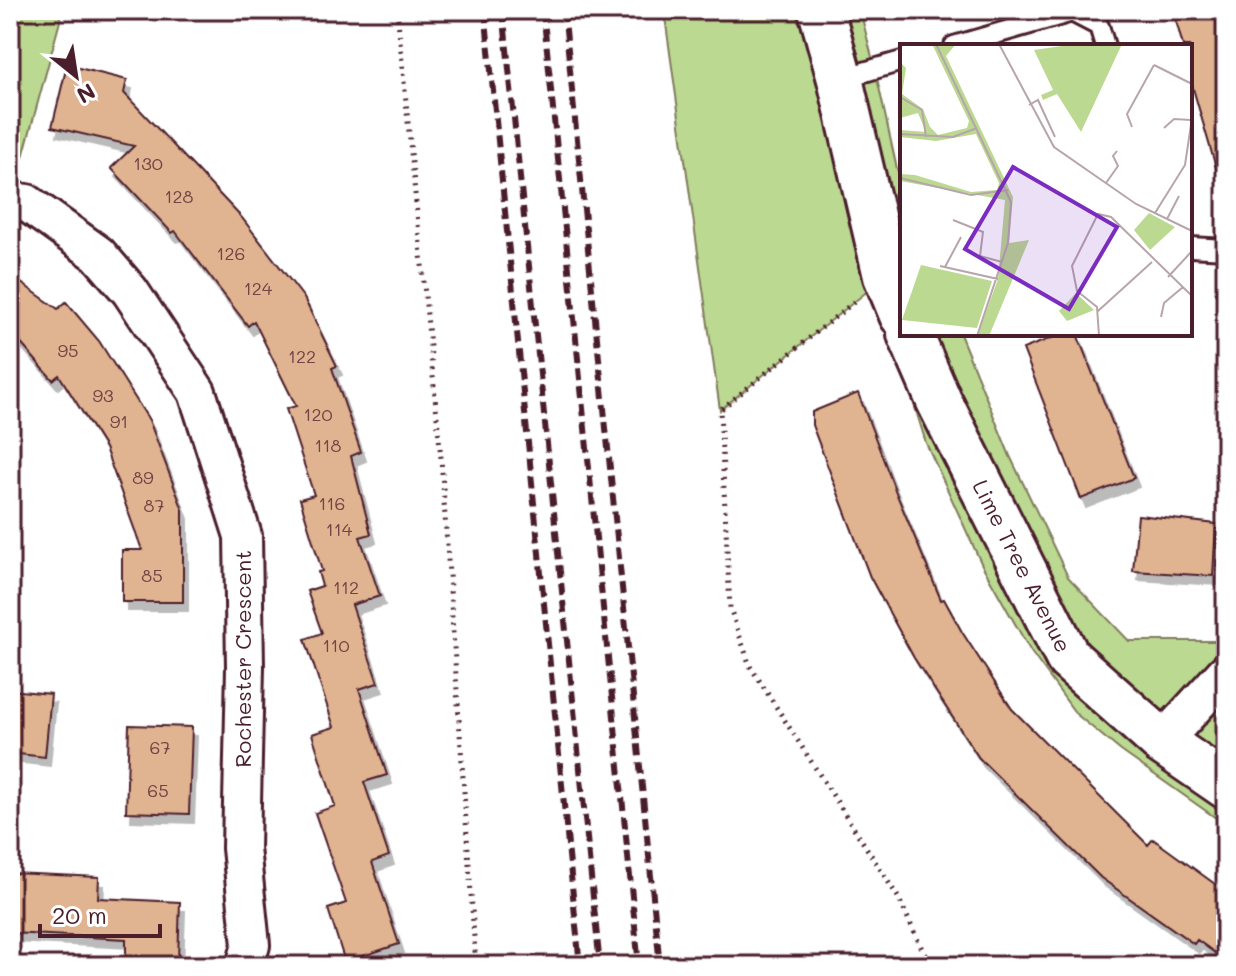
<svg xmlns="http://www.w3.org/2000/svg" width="1236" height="976" font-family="Mali,sans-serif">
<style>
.green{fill:#bbd991;stroke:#827c5e;stroke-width:2}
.building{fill:#e0b391;stroke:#4a1f2b;stroke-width:2;filter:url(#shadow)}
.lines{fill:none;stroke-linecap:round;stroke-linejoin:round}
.lane-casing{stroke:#4a1f2b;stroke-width:24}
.street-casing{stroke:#4a1f2b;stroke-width:42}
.secondary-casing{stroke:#4a1f2b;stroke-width:50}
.path{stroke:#4a1f2b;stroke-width:5;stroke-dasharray:2 6;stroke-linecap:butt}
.lane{stroke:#fff;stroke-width:18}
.street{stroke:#fff;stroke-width:36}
.secondary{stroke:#fff;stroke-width:44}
.rail{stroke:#4a1f2b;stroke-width:6;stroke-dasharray:12 6;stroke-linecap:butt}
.labels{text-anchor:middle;stroke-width:6;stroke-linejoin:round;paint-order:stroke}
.number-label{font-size:18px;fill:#704444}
.street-label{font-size:22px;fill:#4a1f2b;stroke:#fff}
.inset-road{fill:none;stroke:#b7a5aa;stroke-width:2}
.view{fill:#7b2cbf;fill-opacity:0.15;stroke:#7b2cbf;stroke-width:4}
.inset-edge{fill:none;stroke:#4a1f2b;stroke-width:4}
</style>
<defs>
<filter id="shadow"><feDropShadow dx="5" dy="9" stdDeviation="0" flood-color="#0004"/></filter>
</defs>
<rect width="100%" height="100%" fill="#fff"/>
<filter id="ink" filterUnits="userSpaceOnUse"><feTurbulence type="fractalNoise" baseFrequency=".0125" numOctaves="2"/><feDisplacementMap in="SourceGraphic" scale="16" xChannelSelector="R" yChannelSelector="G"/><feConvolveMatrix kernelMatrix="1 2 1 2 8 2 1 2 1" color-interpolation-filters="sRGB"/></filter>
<g filter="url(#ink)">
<path class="green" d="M10 10H63L17 179 10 177Z
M664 10H860L875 69 897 169 902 183V315L885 277 720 410Z
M910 334H960L1010 456 1068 577 1129 641H1218L1226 633V825L1121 751 1076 714 1031 652 982 565 926 443 904 372Z"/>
<path class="building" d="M1173 10H1226V169L1217 171 1190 78V46H1183Z
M67 65 127 80 124 93 242 218 304 298 337 366 332 368 361 452 351 456 371 534 360 537 380 596 352 605 378 683 359 689 387 775 364 782 389 856 372 862 399 944 345 962 328 909 346 903 315 813 335 806 312 734 334 727 305 639 322 633 307 591 322 586 318 572 322 571 300 499 314 495 286 409 296 406 254 321 248 326 175 231 172 233 111 168 134 146 52 127Z
M10 275 58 309 66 302 99 341 149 420 183 510V602H122V550H142L105 448 59 375 53 380 10 331Z
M1062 334H1077L1134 478 1081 499 1023 349Z
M858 393 897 495 941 600 944 599 962 632 1012 709 1148 845 1153 839 1226 892V961L1197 940 1194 944 1101 878 979 758 914 658 870 577 812 425V412Z
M1138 515 1216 524 1213 576 1133 571Z
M10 690 51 694 45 757 10 753Z
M129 725 192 727 189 814 126 812Z
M12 873 99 877 98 898 180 902 178 960 126 958V939L10 933Z"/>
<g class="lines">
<g class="lane-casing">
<path id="lane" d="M954 46 1072 12 1099 26 1105 46
M840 79 902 61
M1190 247 1226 249"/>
</g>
<g class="street-casing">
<path id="street" d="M10 201 27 203 98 254 130 291 197 392 243 536 245 667 241 848 251 945 245 966
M1162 742 1226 672"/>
</g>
<g class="secondary-casing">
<path id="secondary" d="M821 10 840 79 886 276 902 315
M910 334 939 401 1068 658 1162 742 1226 786"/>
</g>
<path class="path" d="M397 10 441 458 476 966
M854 302 720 410 730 608 750 666 898 897 930 966"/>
<use href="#lane" class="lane"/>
<use href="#street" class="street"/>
<use href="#secondary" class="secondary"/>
<path class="rail" d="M485 10 580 966
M503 10 600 966
M543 10 639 966
M564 10 660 966"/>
</g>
</g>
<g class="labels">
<g class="number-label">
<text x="148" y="170">130</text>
<text x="179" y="203">128</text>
<text x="231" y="260">126</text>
<text x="258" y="295">124</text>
<text x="68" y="357">95</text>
<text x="302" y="363">122</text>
<text x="103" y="402">93</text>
<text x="318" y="421">120</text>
<text x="119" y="428">91</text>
<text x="328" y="452">118</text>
<text x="143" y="484">89</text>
<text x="332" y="510">116</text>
<text x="154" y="512">87</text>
<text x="339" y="536">114</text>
<text x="152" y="582">85</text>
<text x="346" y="594">112</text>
<text x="336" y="652">110</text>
<text x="160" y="754">67</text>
<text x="158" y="797">65</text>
</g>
<g class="street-label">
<text transform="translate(1022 566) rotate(63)" y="8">Lime Tree Avenue</text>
<text transform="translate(243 659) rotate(-90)" y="8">Rochester Crescent</text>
</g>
</g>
<g transform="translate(900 44)">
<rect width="292" height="292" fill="#fff"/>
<path d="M32 0H56L46 12 113 153 109 199 129 196 89 292H77L98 235 105 156 0 137V130L15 131 71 148 97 146 99 139 76 90 36 97 0 93V86L26 88 18 69 0 74V18L6 24 2 50 23 65 30 83 38 91 67 84 69 77ZM176 0H222L181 88 157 50 143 56 141 51 153 46 134 6ZM249 169 275 183 250 206 234 186ZM21 221 92 237 77 284 2 276ZM176 249 194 266 167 277 159 267Z" fill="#bbd991"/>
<path class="inset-road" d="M36 0 111 158 108 199 77 292M99 0 154 103 236 160 292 187M254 21 292 40M0 53 22 66 26 93M129 61 138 56 155 93M232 83 227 70 254 21M264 84 274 75 291 76M0 90 53 93 77 84M0 134 71 151 108 146M206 139 218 122 213 112 217 107M255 169 285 121 292 74M267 175 279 152M53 176 83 188 80 212 102 218M40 222 98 235M45 223 61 193M268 233 292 207M198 267 252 218M261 273 264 259 283 243M199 292 197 263 177 247 172 222 198 170 211 173 292 252"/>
<path class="view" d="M113 123 217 183 169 265 65 205Z"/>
<rect width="292" height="292" class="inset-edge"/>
</g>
<rect width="1236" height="976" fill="none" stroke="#fff" stroke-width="40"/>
<rect x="20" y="20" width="1196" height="936" fill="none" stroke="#4a1f2b" stroke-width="3" filter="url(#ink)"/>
<g transform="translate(76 76) rotate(150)" stroke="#ffffff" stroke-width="6" paint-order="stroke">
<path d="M0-6L14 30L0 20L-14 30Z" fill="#4a1f2b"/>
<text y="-12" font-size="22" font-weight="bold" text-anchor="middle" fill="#4a1f2b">N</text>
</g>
<path d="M40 924v12h120v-12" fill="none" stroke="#4a1f2b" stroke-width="4"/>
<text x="52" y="924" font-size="24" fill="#4a1f2b" stroke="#ffffff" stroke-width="6" paint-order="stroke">20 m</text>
</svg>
